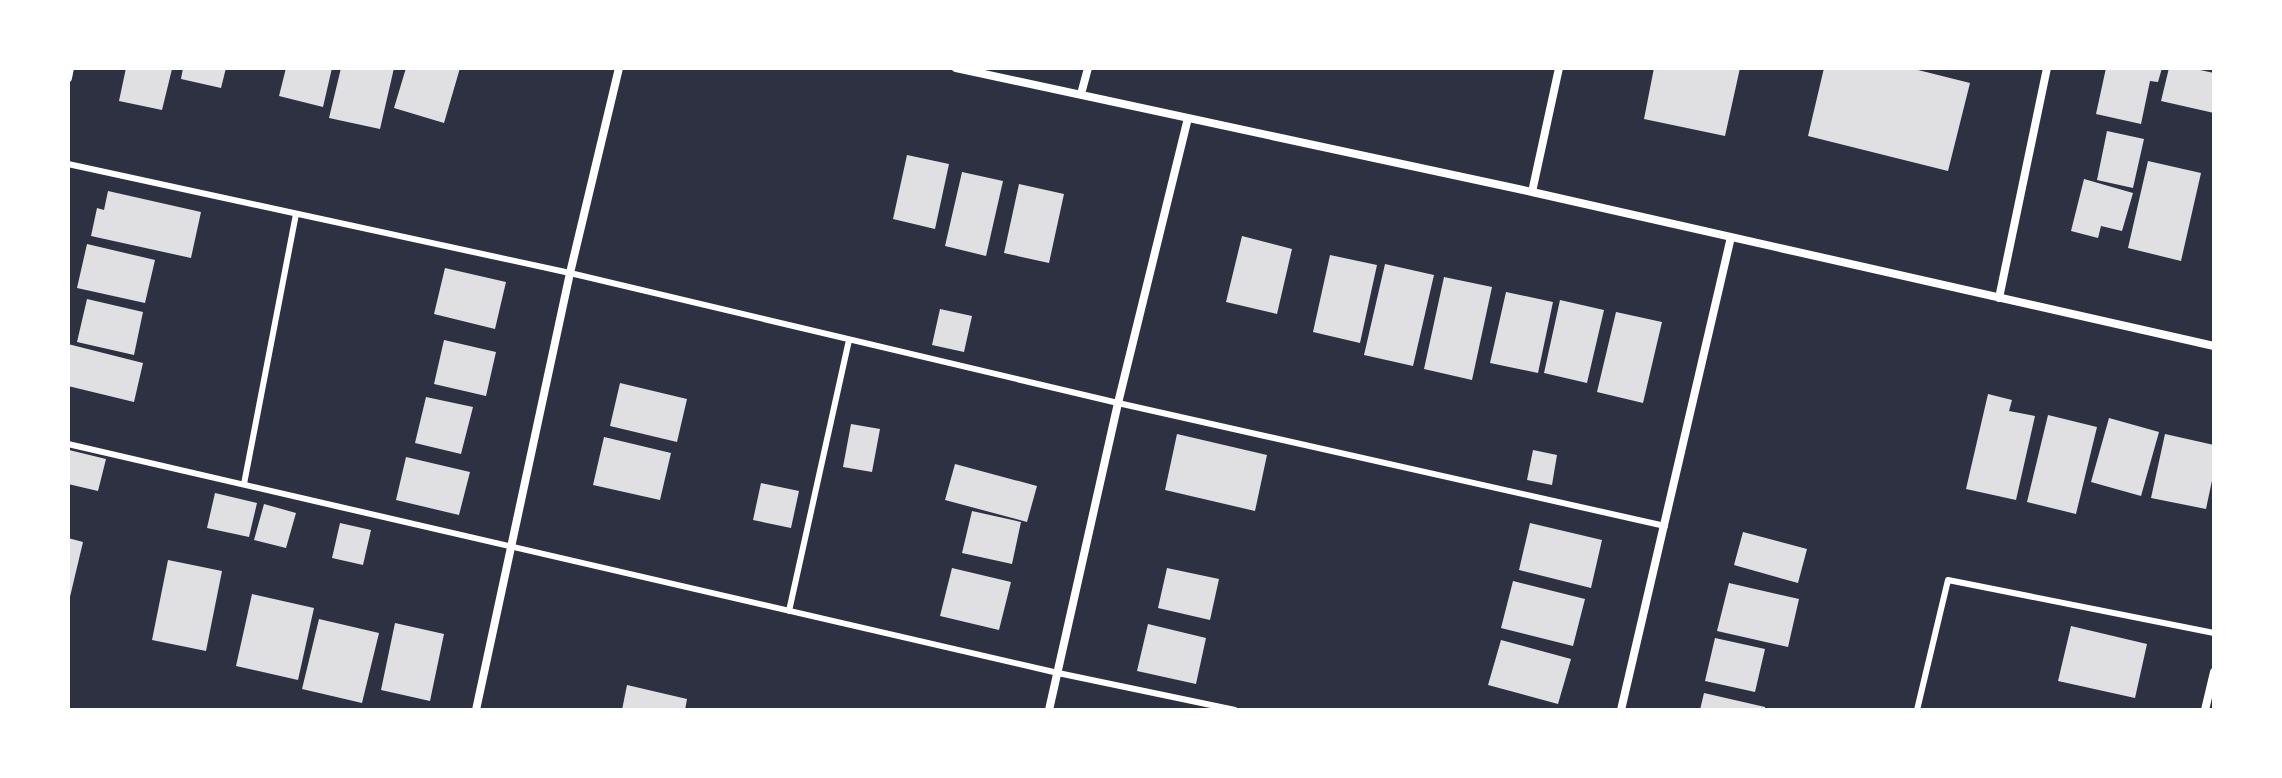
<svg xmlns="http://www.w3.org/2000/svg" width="2282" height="778" font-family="'Public Sans',sans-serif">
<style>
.building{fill:#e0e0e3}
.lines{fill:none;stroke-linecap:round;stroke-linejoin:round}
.service{stroke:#fff;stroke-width:6}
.minor{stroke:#fff;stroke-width:8}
</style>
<rect width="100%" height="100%" fill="#2d3142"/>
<path class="building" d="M126 68 172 69 162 110 119 101Z
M183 68H226L221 88 181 79Z
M286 68H332L323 107 279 96Z
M341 68H394L380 129 329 118Z
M406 68H460L444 123 394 108Z
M1654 68H1740L1725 136 1644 119Z
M1824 68H1910L1970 83 1948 171 1808 136Z
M2106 68H2162L2158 82 2150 81 2141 124 2096 114Z
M2169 68H2191L2214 73V113L2161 101Z
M2107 131 2144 139 2133 188 2097 180Z
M907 155 949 164 935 229 893 219Z
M2148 161 2201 173 2181 261 2128 248Z
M962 172 1003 181 986 256 945 246Z
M2084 179 2133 193 2122 231 2101 226 2098 238 2071 231Z
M1019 184 1064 194 1049 263 1004 253Z
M108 191 201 212 191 258 91 236 97 208 104 210Z
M1242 236 1292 249 1277 314 1226 302Z
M87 244 155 260 145 303 77 288Z
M1330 255 1377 265 1360 343 1313 332Z
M1385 264 1434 275 1413 366 1364 355Z
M445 268 506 282 495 329 434 314Z
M1444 277 1492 287 1472 380 1424 369Z
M1506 292 1553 302 1538 373 1490 363Z
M87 299 143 312 134 355 77 342Z
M1560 300 1604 310 1587 383 1544 373Z
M940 309 972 316 964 352 932 345Z
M1616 312 1662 322 1643 403 1597 392Z
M444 340 496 352 486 396 434 384Z
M68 344 143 363 134 402 68 386Z
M620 383 687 399 677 442 610 426Z
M1988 394 2012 400 2009 411 2035 416 2016 500 1966 489Z
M426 397 473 407 461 454 415 443Z
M2048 415 2097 427 2076 514 2027 502Z
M2109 418 2159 432 2141 496 2091 482Z
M851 424 880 429 872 472 843 467Z
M1177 434 1267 455 1255 511 1165 490Z
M2165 434 2214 445V471L2206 509 2151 498Z
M604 437 671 453 660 500 593 485Z
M69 450 106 459 98 491 68 484Z
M1533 450 1557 455 1552 485 1527 480Z
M406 457 470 472 459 515 396 500Z
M955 464 1037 486 1027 522 945 500Z
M761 483 799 491 791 528 753 520Z
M215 493 257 503 249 537 207 528Z
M264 504 296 513 286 548 254 540Z
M972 511 1021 522 1012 564 962 553Z
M340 523 371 530 363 565 332 558Z
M1530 523 1602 540 1591 588 1519 570Z
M1743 532 1807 549 1798 583 1734 565Z
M68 538 83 542 69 601H68Z
M168 560 222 571 206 651 152 640Z
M952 568 1011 582 999 630 940 616Z
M1167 568 1219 579 1210 620 1158 608Z
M1513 581 1585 599 1573 646 1501 628Z
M1729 583 1799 599 1788 647 1717 631Z
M252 594 314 608 298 680 236 666Z
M319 619 379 633 362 703 302 689Z
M395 623 444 634 430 701 381 690Z
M1148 624 1206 638 1196 684 1137 671Z
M2071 626 2147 644 2135 698 2058 681Z
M1715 638 1765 649 1755 692 1705 681Z
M1501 640 1571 659 1558 704 1488 685Z
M627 685 687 699 685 710H622Z
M1704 693 1765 707V710H1700Z"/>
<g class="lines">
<path class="service" d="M68 164 570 273 1118 403 1665 526
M68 444 1058 673 1235 710
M244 484 296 214
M789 611 849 340
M1917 710 1948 580 2214 633"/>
<path class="minor" d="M956 68 1532 192 2214 346
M68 78 70 68
M1081 94 1088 68
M1532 192 1559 68
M1999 298 2047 68
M476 710 570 273 619 68
M1049 710 1118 403 1188 118
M1621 710 1731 237
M2205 710 2214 672"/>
</g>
<rect width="2282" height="778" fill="none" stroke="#ffffff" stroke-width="140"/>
</svg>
